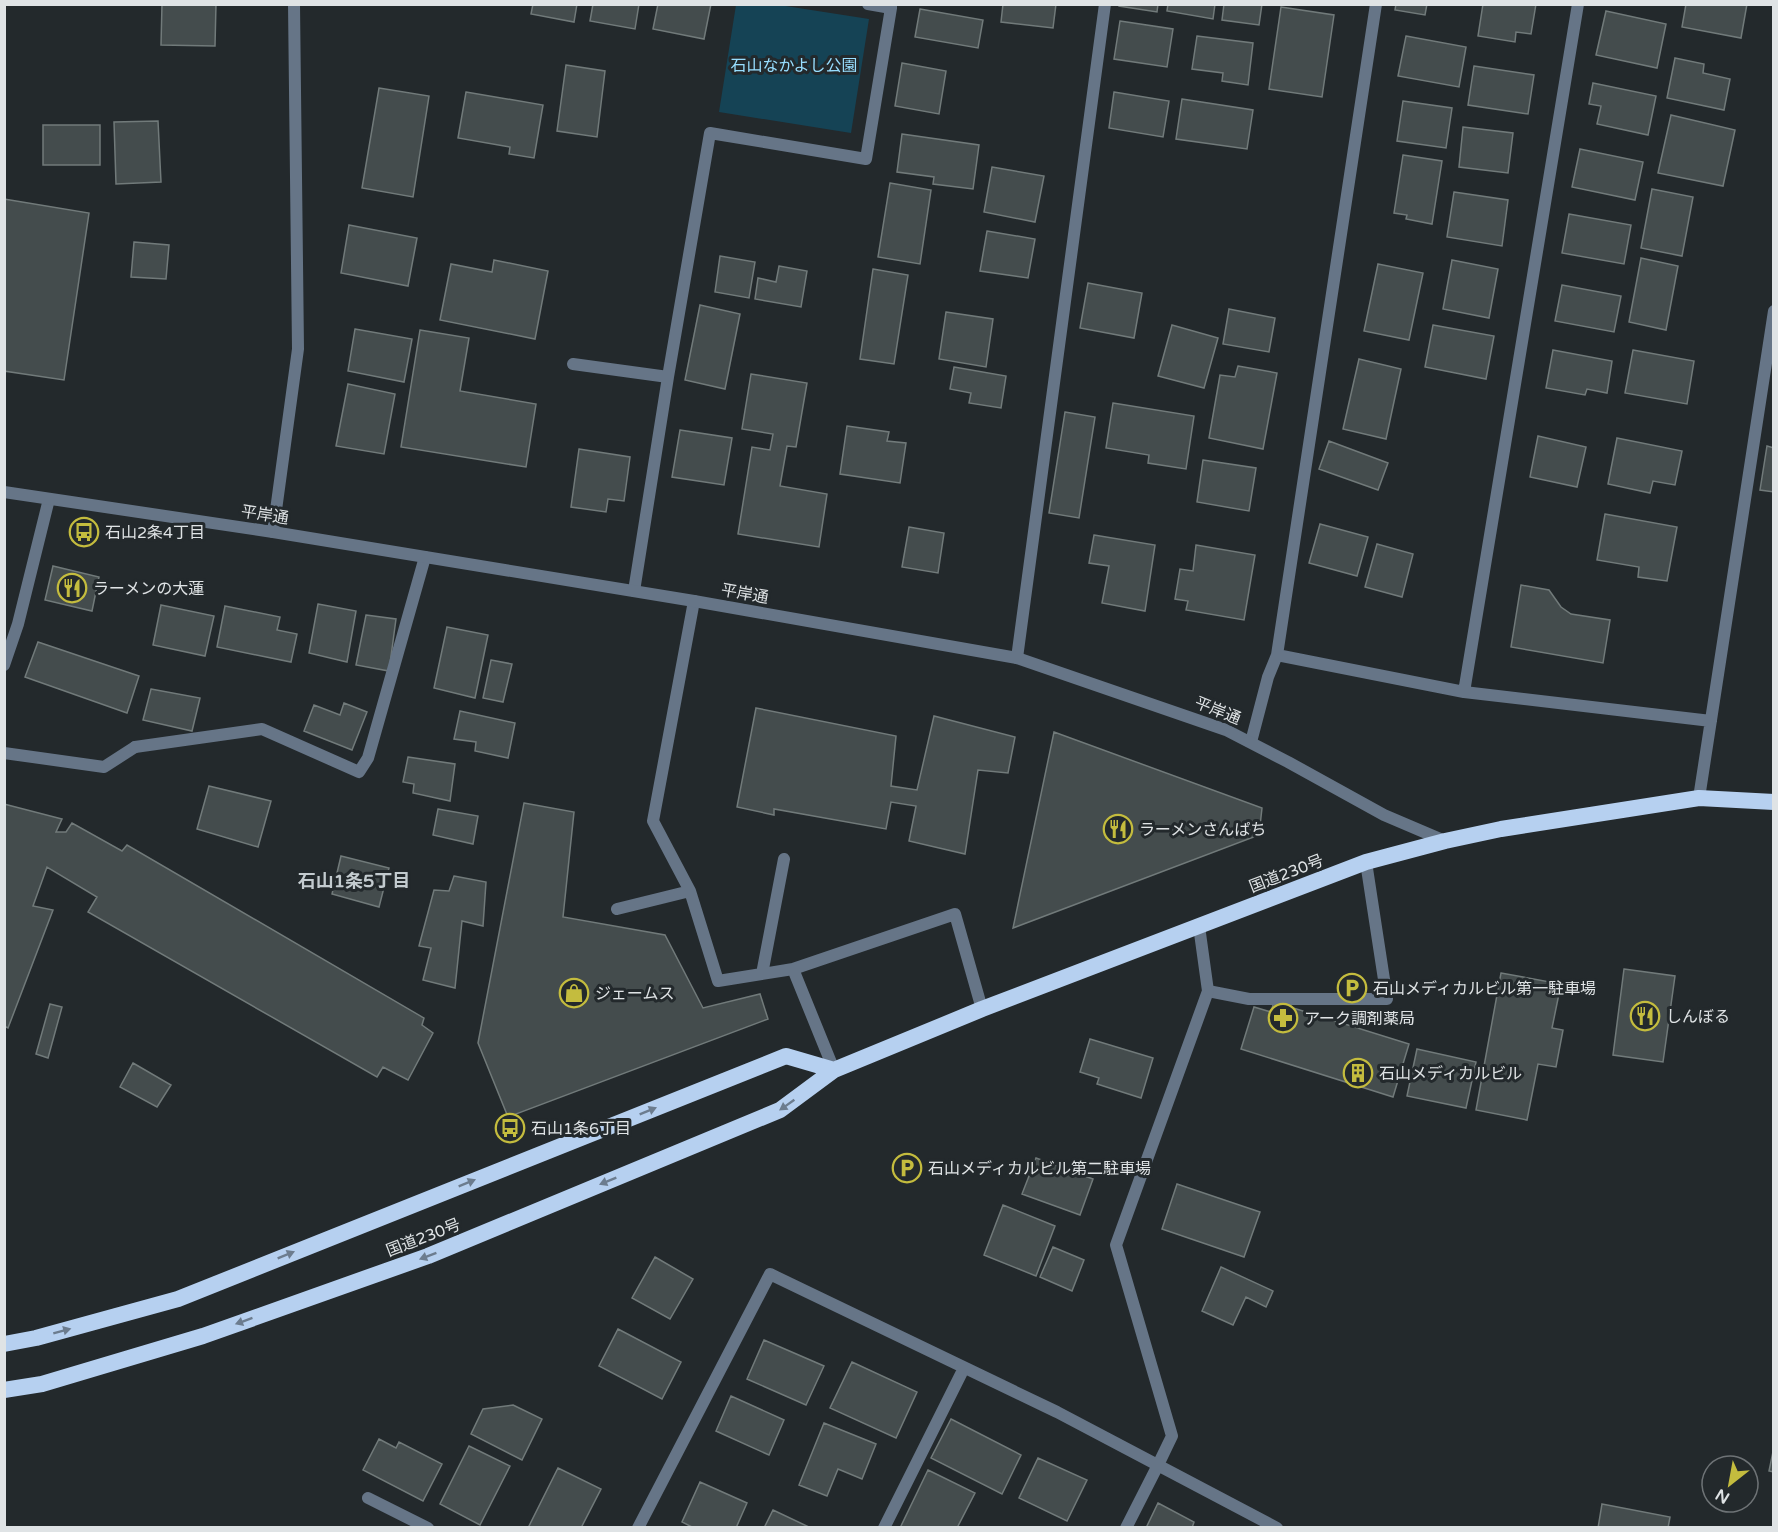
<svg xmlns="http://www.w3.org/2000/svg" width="1778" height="1532" font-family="'Varela Round','Noto Sans JP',sans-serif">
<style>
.green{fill:#154355}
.building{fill:#444c4d;stroke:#717a7a;stroke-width:1.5}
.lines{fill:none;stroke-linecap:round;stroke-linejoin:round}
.service{stroke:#667587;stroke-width:12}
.minor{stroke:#667587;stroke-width:12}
.tertiary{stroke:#667587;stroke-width:12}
.trunk{stroke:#b6d0f0;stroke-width:16}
.oneway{fill:#6c7c8e}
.labels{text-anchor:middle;stroke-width:6;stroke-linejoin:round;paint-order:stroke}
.park-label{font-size:16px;fill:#98deff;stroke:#23292c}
.street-label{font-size:16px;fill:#dfe3e5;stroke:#23292c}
.poi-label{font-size:16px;fill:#dfe3e5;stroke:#23292c;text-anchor:start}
.neighbourhood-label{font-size:18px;font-weight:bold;fill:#c3cbcf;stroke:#23292c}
</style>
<rect width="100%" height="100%" fill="#23292c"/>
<path class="green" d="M736 5H779L869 19 851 133 719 112Z"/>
<path class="building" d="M162 4H216L215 46 161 45Z
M533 4H577L574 22 531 14Z
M593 4H639L635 29 590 21Z
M658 4H711L704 39 653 29Z
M1003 4H1056L1053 28 1001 22Z
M1119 4H1158L1157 12 1119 6Z
M1168 4H1215L1213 19 1167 11Z
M1224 4H1262L1259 25 1222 20Z
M1396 4H1427L1425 15 1395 10Z
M1483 4H1536L1531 34 1516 32 1515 42 1478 36Z
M1686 4H1747L1741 38 1682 27Z
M1281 7 1334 15 1322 97 1269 89Z
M920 9 983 20 978 48 915 37Z
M1606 11 1666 24 1657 68 1596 55Z
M1120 21 1173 29 1167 67 1114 59Z
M1197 36 1253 43 1248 85 1222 81 1223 73 1192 69Z
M1406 36 1466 47 1459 87 1398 76Z
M1675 58 1704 64 1703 73 1730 79 1724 110 1667 98Z
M902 63 946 71 939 114 895 106Z
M566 65 605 71 597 137 557 131Z
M1474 66 1534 75 1528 114 1468 105Z
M1593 83 1656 96 1648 135 1597 124 1601 106 1589 104Z
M379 88 429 96 413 197 362 188Z
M466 92 543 105 534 158 509 154 510 147 458 138Z
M1114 92 1169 101 1163 137 1109 128Z
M1182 99 1253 110 1247 149 1176 139Z
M1403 101 1452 108 1446 148 1397 141Z
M1671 115 1735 130 1723 186 1658 173Z
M158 121 161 182 116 184 114 122Z
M43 125H100V165H43Z
M1463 127 1513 133 1508 173 1459 167Z
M902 134 979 145 973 189 933 184 934 177 897 172Z
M1580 149 1643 162 1635 200 1572 187Z
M1403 155 1442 161 1432 224 1406 219 1407 215 1394 213Z
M992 167 1044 176 1035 222 984 212Z
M890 183 931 190 920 264 878 257Z
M1652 189 1693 197 1682 256 1641 248Z
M1454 192 1508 200 1502 246 1447 237Z
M4 199 89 213 64 380 4 371Z
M1569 214 1631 225 1624 264 1562 253Z
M349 225 417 238 408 286 341 273Z
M987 231 1035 239 1028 278 980 271Z
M134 242 169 245 166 279 131 277Z
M720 256 755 262 749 298 715 292Z
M1641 258 1678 266 1666 330 1629 322Z
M494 260 548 271 535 339 440 320 451 264 492 272Z
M1452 260 1498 269 1489 318 1443 309Z
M1378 264 1423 273 1409 340 1364 331Z
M779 266 807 271 801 307 755 299 758 278 776 282Z
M873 269 908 275 894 364 860 359Z
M1088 283 1142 293 1134 338 1080 328Z
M1562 285 1621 296 1614 332 1555 321Z
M700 305 740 314 725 389 685 380Z
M1229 309 1275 318 1269 352 1223 344Z
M946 312 993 319 986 367 939 359Z
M1172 325 1218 338 1204 388 1158 376Z
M1433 325 1494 336 1486 379 1425 367Z
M355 329 412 339 404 382 348 371Z
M420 330 469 338 460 391 536 404 526 467 401 447Z
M1553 350 1612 361 1607 393 1587 389 1585 395 1546 388Z
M1633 350 1694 361 1687 404 1625 393Z
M1359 359 1401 369 1386 439 1343 429Z
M1238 366 1277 373 1263 449 1209 438 1220 375 1235 377Z
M954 367 1006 376 1001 408 969 403 971 393 950 389Z
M751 374 807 383 796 447 787 446 780 486 827 494 819 547 738 534 752 447 770 450 773 434 742 429Z
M348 384 395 394 384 454 336 446Z
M1113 403 1194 416 1186 469 1148 463 1149 455 1106 448Z
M1065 412 1095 417 1079 518 1049 513Z
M847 426 889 432 887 441 906 443 900 483 840 474Z
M680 430 732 438 724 485 672 477Z
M1538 436 1586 447 1577 487 1530 477Z
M1617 438 1682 451 1675 485 1653 481 1650 493 1608 484Z
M1329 441 1388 463 1378 490 1319 469Z
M1767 446 1774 448V492L1760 490Z
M579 449 630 457 624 501 608 499 606 512 571 507Z
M1203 460 1256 468 1249 511 1197 502Z
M1605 514 1677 527 1667 581 1638 577 1639 567 1597 560Z
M1320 524 1368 537 1357 576 1309 563Z
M909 527 944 533 938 573 902 567Z
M1094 535 1155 545 1145 611 1102 603 1109 566 1089 563Z
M1377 544 1413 554 1402 597 1365 587Z
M1196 545 1255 555 1244 620 1186 610 1188 601 1175 599 1180 569 1193 571Z
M53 566 99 577 92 611 45 600Z
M1521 585 1549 590 1561 607 1571 614 1610 620 1603 663 1511 647Z
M318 604 356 611 347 662 309 653Z
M161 605 214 616 205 656 153 645Z
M225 606 280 617 277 630 297 634 291 662 217 647Z
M366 615 396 619 389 671 356 665Z
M447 627 488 635 475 698 434 688Z
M38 642 139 676 127 713 25 677Z
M491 660 512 664 503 702 483 698Z
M151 689 200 698 192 731 143 720Z
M344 703 367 712 352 750 304 731 314 705 340 715Z
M756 708 896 736 891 786 917 790 934 716 1015 737 1008 773 978 770 965 854 909 841 916 806 891 802 886 829 774 809V815L737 807Z
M460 711 515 723 508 758 475 751 476 742 454 739Z
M1054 732 1262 808 1259 835 1013 928Z
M408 757 455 764 450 801 413 793 414 784 403 782Z
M209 786 271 801 258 847 197 829Z
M524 803 574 812 563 917 665 935 703 1008 760 994 768 1019 508 1117 478 1043Z
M4 804 62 819 56 832H66L72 823 122 851 127 845 424 1018 422 1025 433 1033 408 1080 383 1067 377 1077 88 912 97 897 47 867 33 906 53 910 8 1028 4 1026Z
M438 809 478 816 473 844 433 835Z
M341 856 389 868 379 907 332 894Z
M454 876 486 882 483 926 462 921 455 988 423 980 431 948 419 946 434 890 449 891Z
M1624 969 1675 976 1663 1062 1613 1055Z
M1501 973 1561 984 1552 1028 1563 1030 1556 1067 1538 1064 1527 1120 1476 1110Z
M1274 1002 1409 1044 1393 1097 1241 1049 1254 1007 1271 1012Z
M50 1004 62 1007 48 1058 36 1054Z
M1090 1039 1153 1058 1141 1098 1097 1084 1099 1078 1080 1072Z
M1417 1049 1476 1062 1466 1108 1407 1096Z
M133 1063 171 1085 157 1107 120 1087Z
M1036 1158 1093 1179 1080 1215 1022 1194Z
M1177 1184 1260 1212 1244 1257 1162 1229Z
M1003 1205 1055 1226 1036 1276 984 1255Z
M1053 1247 1084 1260 1072 1291 1040 1277Z
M655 1257 693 1279 670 1319 632 1298Z
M1221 1267 1273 1291 1266 1307 1246 1297 1233 1325 1202 1311Z
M618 1329 681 1362 662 1399 599 1366Z
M764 1340 824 1366 806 1405 747 1379Z
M852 1362 917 1392 896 1438 830 1408Z
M731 1396 784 1420 769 1455 716 1431Z
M513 1405 542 1419 522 1460 471 1434 483 1409Z
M951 1419 1021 1455 1002 1494 931 1458Z
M824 1423 876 1444 862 1479 838 1469 827 1496 799 1485Z
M379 1439 396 1448 399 1442 442 1464 423 1501 363 1470Z
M469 1446 510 1466 480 1525 440 1504Z
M1774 1447V1472L1769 1471Z
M1038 1458 1087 1480 1067 1521 1019 1498Z
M558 1468 601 1489 581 1528H528Z
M928 1470 975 1493 957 1528H900Z
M700 1482 747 1503 736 1528H694L682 1522Z
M1158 1503 1194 1522 1192 1528H1146Z
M1602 1504 1670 1517 1668 1528H1598Z
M773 1510 811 1528H764Z"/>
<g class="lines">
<path class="service" d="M694 601 653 821 690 891 718 981 793 969 834 1070
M4 753 104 767 135 747
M617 909 690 891
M793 969 955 914 982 1009
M762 974 784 859
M1208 991 1249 999H1387L1366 862"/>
<path class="minor" d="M868 4 891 8V4
M573 364 668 377 634 591
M668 377 710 133 866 159 891 8
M273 532 298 349 294 4
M1277 655 1376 4
M1017 658 1105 4
M4 665 18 624 49 499
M1464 692 1578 4
M1251 742 1268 677 1277 655 1464 692 1711 721
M135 747 262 729 359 772 368 758 425 557
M1699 798 1774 311
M368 1498 428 1528
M638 1528 770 1274 1057 1412 1277 1528
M884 1528 964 1368
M1126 1528 1158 1465 1172 1436 1116 1245 1208 991 1199 926"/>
<path class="tertiary" d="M4 492 273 532 694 601 1017 658 1226 730 1288 762 1384 815 1445 841"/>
<path class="trunk" d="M4 1344 36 1338 178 1299 786 1056 834 1070
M4 1390 42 1384 203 1336 428 1256 780 1110 834 1070 982 1009 1366 862 1445 841 1501 829 1699 798 1774 802"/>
</g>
<defs><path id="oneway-solid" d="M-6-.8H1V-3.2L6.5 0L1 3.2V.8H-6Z" transform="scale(1.5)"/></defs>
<g class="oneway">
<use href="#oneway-solid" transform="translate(787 1105) rotate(145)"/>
<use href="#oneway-solid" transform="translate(648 1111) rotate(-22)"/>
<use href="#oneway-solid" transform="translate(608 1181) rotate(158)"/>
<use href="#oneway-solid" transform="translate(467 1183) rotate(-22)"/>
<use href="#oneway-solid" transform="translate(286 1255) rotate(-22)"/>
<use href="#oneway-solid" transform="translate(428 1256) rotate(159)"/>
<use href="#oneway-solid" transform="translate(244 1321) rotate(160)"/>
<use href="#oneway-solid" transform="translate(62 1331) rotate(-15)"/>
</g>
<defs>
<g id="bus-ring" transform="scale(1.5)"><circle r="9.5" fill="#23292c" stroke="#c4bc3e" stroke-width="1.5"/><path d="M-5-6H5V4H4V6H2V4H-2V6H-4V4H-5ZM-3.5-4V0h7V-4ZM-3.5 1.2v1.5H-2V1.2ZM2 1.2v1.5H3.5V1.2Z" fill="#c4bc3e"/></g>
<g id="restaurant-ring" transform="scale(1.5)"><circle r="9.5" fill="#23292c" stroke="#c4bc3e" stroke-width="1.5"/><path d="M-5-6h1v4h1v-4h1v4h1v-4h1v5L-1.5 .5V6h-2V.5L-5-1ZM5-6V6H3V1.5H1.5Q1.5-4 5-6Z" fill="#c4bc3e"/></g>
<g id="parking-ring" transform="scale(1.5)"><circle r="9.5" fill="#23292c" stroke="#c4bc3e" stroke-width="1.5"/><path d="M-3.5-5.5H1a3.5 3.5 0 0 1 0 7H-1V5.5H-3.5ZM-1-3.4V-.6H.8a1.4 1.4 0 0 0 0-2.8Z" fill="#c4bc3e"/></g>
<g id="shop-ring" transform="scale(1.5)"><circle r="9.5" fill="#23292c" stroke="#c4bc3e" stroke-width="1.5"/><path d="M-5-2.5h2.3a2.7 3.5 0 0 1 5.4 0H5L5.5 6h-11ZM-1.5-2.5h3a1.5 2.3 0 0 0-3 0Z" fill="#c4bc3e"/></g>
<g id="pharmacy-ring" transform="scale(1.5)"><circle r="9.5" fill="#23292c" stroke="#c4bc3e" stroke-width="1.5"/><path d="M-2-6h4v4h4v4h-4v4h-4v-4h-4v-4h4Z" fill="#c4bc3e"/></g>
<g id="building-ring" transform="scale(1.5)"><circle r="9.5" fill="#23292c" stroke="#c4bc3e" stroke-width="1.5"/><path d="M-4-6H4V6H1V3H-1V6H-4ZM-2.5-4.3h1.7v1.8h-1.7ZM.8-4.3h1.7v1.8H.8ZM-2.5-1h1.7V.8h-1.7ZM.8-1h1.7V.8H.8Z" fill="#c4bc3e"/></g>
</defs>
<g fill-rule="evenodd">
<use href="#bus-ring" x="84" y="532"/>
<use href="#restaurant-ring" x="72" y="588"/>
<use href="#restaurant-ring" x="1118" y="829"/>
<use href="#parking-ring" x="1352" y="988"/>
<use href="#shop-ring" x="574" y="993"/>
<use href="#restaurant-ring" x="1645" y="1016"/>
<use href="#pharmacy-ring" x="1283" y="1018"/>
<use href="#building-ring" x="1358" y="1073"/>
<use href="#bus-ring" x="510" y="1128"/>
<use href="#parking-ring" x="907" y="1168"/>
</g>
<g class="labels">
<g class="park-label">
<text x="794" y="71">石山なかよし公園</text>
</g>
<g class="street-label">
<text transform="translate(265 514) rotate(9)" y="6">平岸通</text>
<text transform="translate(745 593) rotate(10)" y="6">平岸通</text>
<text transform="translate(1218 710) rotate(22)" y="6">平岸通</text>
<text transform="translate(1286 873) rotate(-21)" y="6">国道230号</text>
<text transform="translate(423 1237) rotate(-21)" y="6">国道230号</text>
</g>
<g class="poi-label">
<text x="105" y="538">石山2条4丁目</text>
<text x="93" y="594">ラーメンの大蓮</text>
<text x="1139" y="835">ラーメンさんぱち</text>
<text x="1373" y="994">石山メディカルビル第一駐車場</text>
<text x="595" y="999">ジェームス</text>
<text x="1666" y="1022">しんぼる</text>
<text x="1304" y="1024">アーク調剤薬局</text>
<text x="1379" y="1079">石山メディカルビル</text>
<text x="531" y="1134">石山1条6丁目</text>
<text x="928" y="1174">石山メディカルビル第二駐車場</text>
</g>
<g class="neighbourhood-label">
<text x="354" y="887">石山1条5丁目</text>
</g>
</g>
<rect width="1778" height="1532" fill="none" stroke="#dfe3e5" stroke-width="12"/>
<g transform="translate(1730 1484) rotate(211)"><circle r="28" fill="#23292c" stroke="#6e7376" stroke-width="1.5"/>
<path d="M0-4.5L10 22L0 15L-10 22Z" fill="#c4bc3e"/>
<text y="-9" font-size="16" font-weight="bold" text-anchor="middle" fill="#dfe3e5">N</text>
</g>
</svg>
